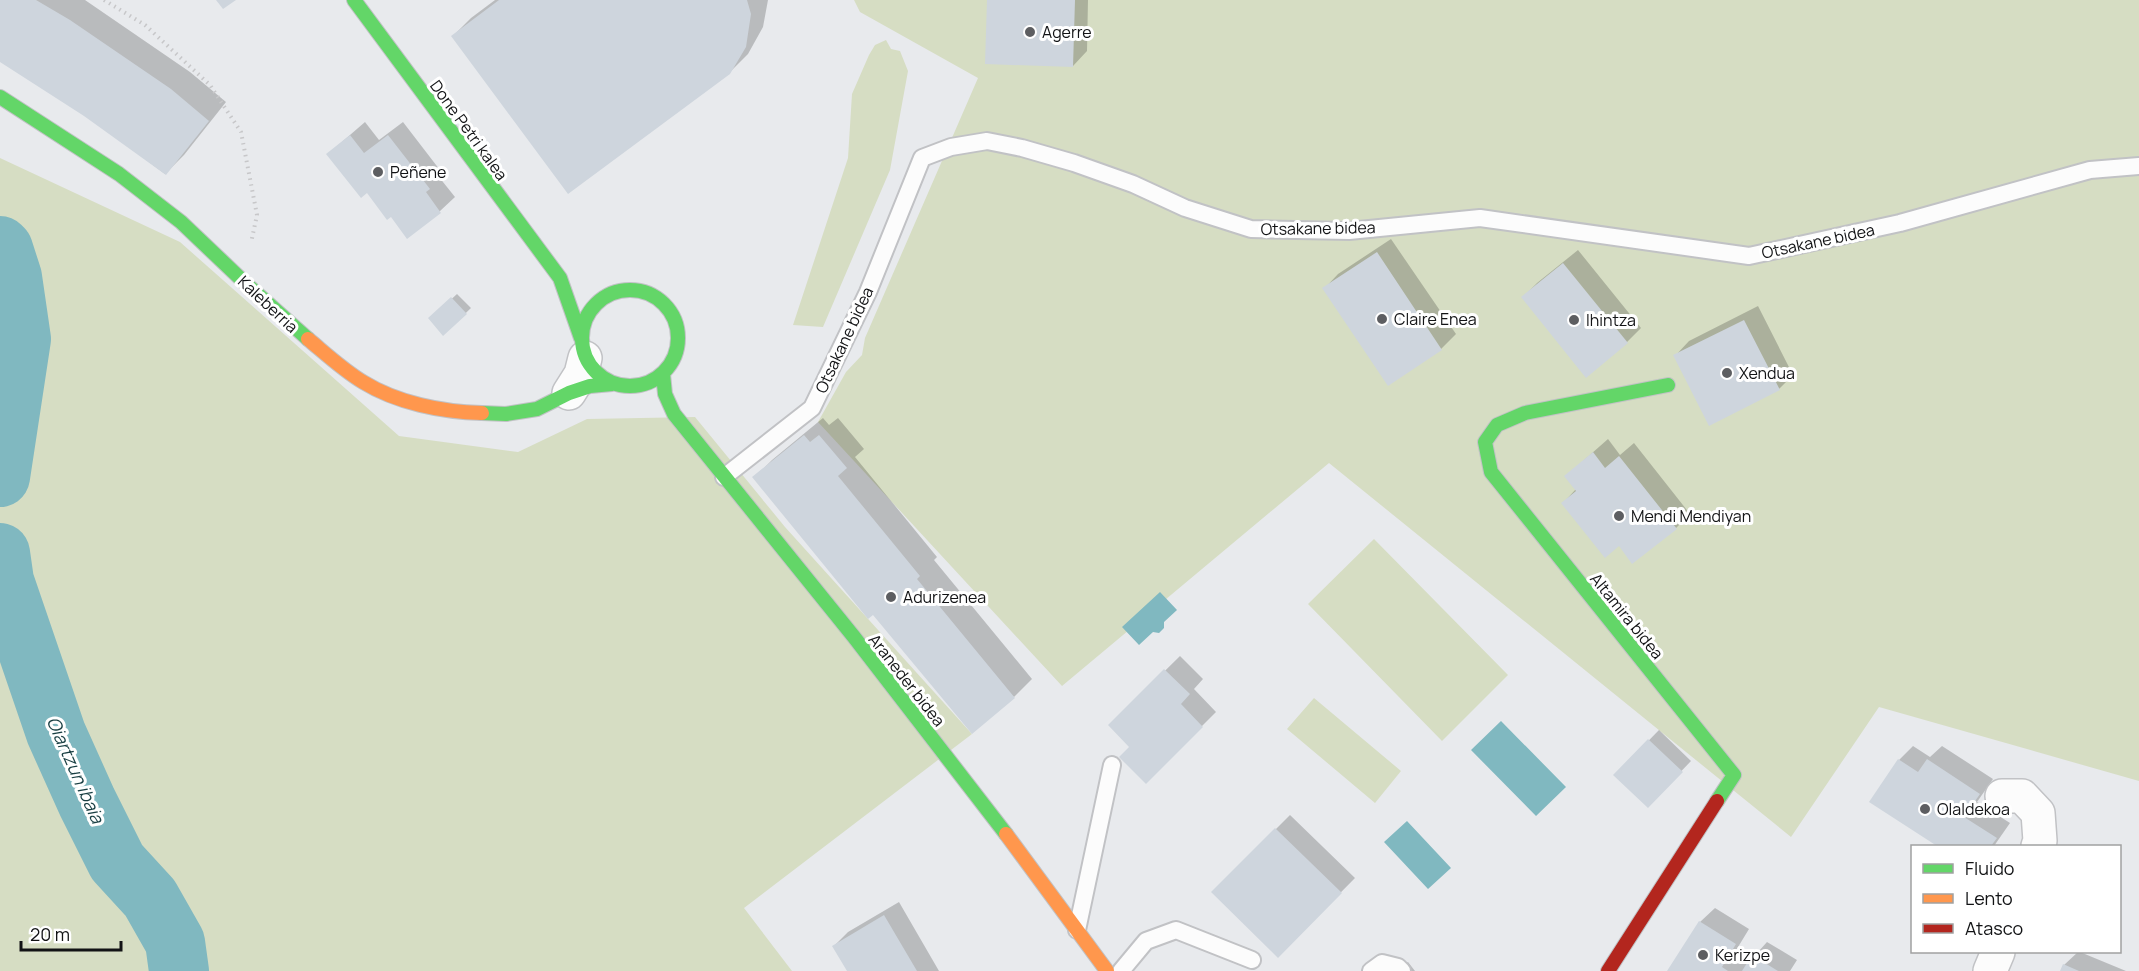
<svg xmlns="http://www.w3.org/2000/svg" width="2139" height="971" font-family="Manrope,sans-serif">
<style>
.green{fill:#d6ddc3}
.water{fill:#80b8c0}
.shadow{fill:#0003}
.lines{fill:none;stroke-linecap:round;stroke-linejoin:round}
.river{stroke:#80b8c0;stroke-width:60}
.building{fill:#ced5dd}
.lane-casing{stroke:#c1c2c5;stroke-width:20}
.street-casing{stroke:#c1c2c5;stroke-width:36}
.fast-casing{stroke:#c1c2c5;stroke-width:16}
.slow-casing{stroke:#c1c2c5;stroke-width:16}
.jam-casing{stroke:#c1c2c5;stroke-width:16}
.path{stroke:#c7c7c9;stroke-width:4;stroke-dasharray:1.5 4.5;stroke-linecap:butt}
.lane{stroke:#fcfcfc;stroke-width:16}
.street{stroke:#fcfcfc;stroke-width:33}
.fast{stroke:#63d668;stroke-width:14}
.slow{stroke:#ff974d;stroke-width:14}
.jam{stroke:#b3261e;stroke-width:14}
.poi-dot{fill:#5d5e61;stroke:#fff;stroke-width:2}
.labels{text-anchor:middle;stroke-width:6;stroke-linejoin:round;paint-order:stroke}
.poi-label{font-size:16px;fill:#121315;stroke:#fff;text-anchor:start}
.street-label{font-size:16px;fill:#121315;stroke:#fff}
.water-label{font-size:18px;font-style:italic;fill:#183e42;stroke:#fff}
</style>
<rect width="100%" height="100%" fill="#e8eaed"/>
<path class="green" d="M854 0H2139V781L1879 707 1791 837 1329 463 1062 686 818 422 846 372 862 355 865 338 978 78 860 12Z
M886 40 891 49 900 51 908 71 890 170 823 327 793 325 848 158 852 94 869 55 875 45Z
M0 158 180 242 399 436 518 452 587 419 695 417 785 527 972 734 744 908 792 971H0Z
M1374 539 1508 675 1442 741 1308 604Z
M1314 698 1401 771 1375 803 1287 729Z"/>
<path class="water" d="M1160 592 1177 610 1164 622V628L1159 633 1153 632 1139 645 1122 627Z
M1501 721 1566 787 1536 816 1471 750Z
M1407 821 1451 868 1428 889 1384 842Z"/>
<path class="shadow" d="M0 0H85L190 72 226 102 184 155 165 174 85 114 0 61Z
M495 0H768L763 27 748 54 729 73 453 36 471 18Z
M988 0H1088L1087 51 1073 66Z
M365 122 379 140 403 122 443 174 439 177 455 197 440 211 407 237 391 215 328 154Z
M1391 239 1456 334 1441 349 1389 384 1324 289 1338 274Z
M1578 250 1641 328 1627 342 1586 375 1523 297 1537 283Z
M457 294 471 308 444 334 430 319Z
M1758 306 1793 375 1779 389 1675 356 1689 341Z
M823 418 829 425 838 418 864 449 855 457 937 557 934 560 1032 679 1014 697 874 613 754 478 772 460Z
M1608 439 1620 455 1634 443 1690 514 1676 528 1619 544 1563 503 1576 489 1566 476Z
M1180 656 1203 679 1194 689 1216 712 1146 782 1131 747 1110 725Z
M1659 730 1691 761 1648 806 1615 775Z
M1913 746 1930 757 1942 746 1993 779 1977 802 2010 823 1994 846H1939L1871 801 1899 760Z
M1290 815 1355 878 1278 956 1213 892Z
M899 902 939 971H848L834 946 848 932Z
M1715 908 1749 929 1735 952 1749 962 1767 942 1797 960 1790 971H1668L1700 922Z
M2078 952H2080L2126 971H2062L2064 965Z
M1408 962 1415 971H1396Z"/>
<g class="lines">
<path class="river" d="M0 246 3 249 12 277 21 339 0 477
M0 553 4 581 56 733 87 802 117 862 150 898 175 942 179 971"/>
</g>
<path class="building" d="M0 0H36L70 20 171 89 209 121 166 175 84 116 0 62Z
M216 0H236L223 9Z
M499 0H747L751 14 746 47 730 74 568 194 451 36Z
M987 0H1075L1073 67 985 64Z
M350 135 364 153 388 135 430 189 426 192 441 213 407 239 391 217 387 220 367 193 361 198 326 154Z
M1377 252 1442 350 1388 386 1322 288Z
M1563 263 1628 343 1586 378 1521 297Z
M451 297 467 314 443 336 428 318Z
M1744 320 1780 390 1709 426 1673 355Z
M804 435 810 442 819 435 847 468 838 476 920 576 917 579 1015 698 972 734 873 615 868 619 752 477Z
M1593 452 1605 468 1619 456 1677 529 1632 564 1619 546 1605 558 1561 503 1576 491 1564 476Z
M1164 669 1190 694 1181 704 1203 727 1146 784 1119 757 1129 747 1108 725Z
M1648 739 1683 772 1648 808 1613 775Z
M1898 759 1918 772 1927 759 1980 794 1964 817 1997 838 1991 846H1937L1869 802Z
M1275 828 1342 893 1278 958 1211 892Z
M884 915 917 971H847L832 946Z
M1699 921 1736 944 1722 967 1728 971H1667Z
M1752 955 1778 971H1742Z
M2063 964 2079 971H2060Z"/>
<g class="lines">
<g class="lane-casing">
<path id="lane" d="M724 477 812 408 868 292 922 158 951 147 987 141 1022 148 1074 163 1133 184 1185 208 1251 229 1349 231 1480 218 1749 256 1900 223 2090 170 2139 166
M1077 930 1112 765
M1121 971 1146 941 1176 930 1252 960
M1371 971 1382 963 1398 967 1402 971"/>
</g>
<g class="street-casing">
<path id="street" d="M569 393 581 374 585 358
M2002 796H2022L2038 813 2040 841 2038 846
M1990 971 1998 952"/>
</g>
<g class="fast-casing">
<path id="fast" d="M354 0 560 278 581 338
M0 97 119 174 181 222 244 282 308 339
M582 338a48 48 0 1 1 96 0a48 48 0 1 1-96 0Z
M663 374 665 394 674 414 854 637 1006 834
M1668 385 1525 413 1497 425 1485 442 1491 472 1734 775 1717 801
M482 413 506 414 537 409 569 393 590 386 612 384"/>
</g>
<g class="slow-casing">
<path id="slow" d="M308 339C326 354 343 370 363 382 397 403 442 412 482 413
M1006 834 1107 971"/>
</g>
<g class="jam-casing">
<path id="jam" d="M1608 971 1717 801"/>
</g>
<path class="path" d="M104 0 145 25 210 85 241 132 257 215 251 243"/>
<use href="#lane" class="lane"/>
<use href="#street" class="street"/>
<use href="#fast" class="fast"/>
<use href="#slow" class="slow"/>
<use href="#jam" class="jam"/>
</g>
<g class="poi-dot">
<circle cx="1030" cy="32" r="6"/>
<circle cx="378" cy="172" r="6"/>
<circle cx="1382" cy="319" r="6"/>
<circle cx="1574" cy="320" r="6"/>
<circle cx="1727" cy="373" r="6"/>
<circle cx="1619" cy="516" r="6"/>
<circle cx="891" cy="597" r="6"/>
<circle cx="1925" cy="809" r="6"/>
<circle cx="1703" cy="955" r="6"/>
</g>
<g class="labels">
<g class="poi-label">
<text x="1042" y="38">Agerre</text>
<text x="390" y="178">Peñene</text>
<text x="1394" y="325">Claire Enea</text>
<text x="1586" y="326">Ihintza</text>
<text x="1739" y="379">Xendua</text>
<text x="1631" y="522">Mendi Mendiyan</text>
<text x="903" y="603">Adurizenea</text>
<text x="1937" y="815">Olaldekoa</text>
<text x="1715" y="961">Kerizpe</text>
</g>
<g class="street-label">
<text transform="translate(469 130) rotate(54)" y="6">Done Petri kalea</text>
<text transform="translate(1318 228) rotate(-1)" y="6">Otsakane bidea</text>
<text transform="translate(1818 241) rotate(-12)" y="6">Otsakane bidea</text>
<text transform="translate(268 304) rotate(43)" y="6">Kaleberria</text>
<text transform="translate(844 340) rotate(-65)" y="6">Otsakane bidea</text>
<text transform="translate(1627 616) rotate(51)" y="6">Altamira bidea</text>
<text transform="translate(907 680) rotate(52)" y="6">Araneder bidea</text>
</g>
<g class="water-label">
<text transform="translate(75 770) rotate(66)" y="6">Oiartzun ibaia</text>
</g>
</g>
<rect x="1911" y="845" width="210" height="108" fill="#ffffff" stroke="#a0a1a1" stroke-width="1.5"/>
<rect x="1923" y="864" width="30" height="9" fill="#63d668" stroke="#a0a1a1" stroke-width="1.5"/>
<text x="1965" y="875" font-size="18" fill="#121315">Fluido</text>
<rect x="1923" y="894" width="30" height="9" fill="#ff974d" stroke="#a0a1a1" stroke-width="1.5"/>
<text x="1965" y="905" font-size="18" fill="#121315">Lento</text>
<rect x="1923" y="924" width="30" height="9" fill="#b3261e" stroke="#a0a1a1" stroke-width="1.5"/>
<text x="1965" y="935" font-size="18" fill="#121315">Atasco</text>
<path d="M21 941v9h100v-9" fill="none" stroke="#121315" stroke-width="3"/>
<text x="30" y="941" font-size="18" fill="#121315" stroke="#ffffff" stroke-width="4.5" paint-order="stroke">20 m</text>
</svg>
